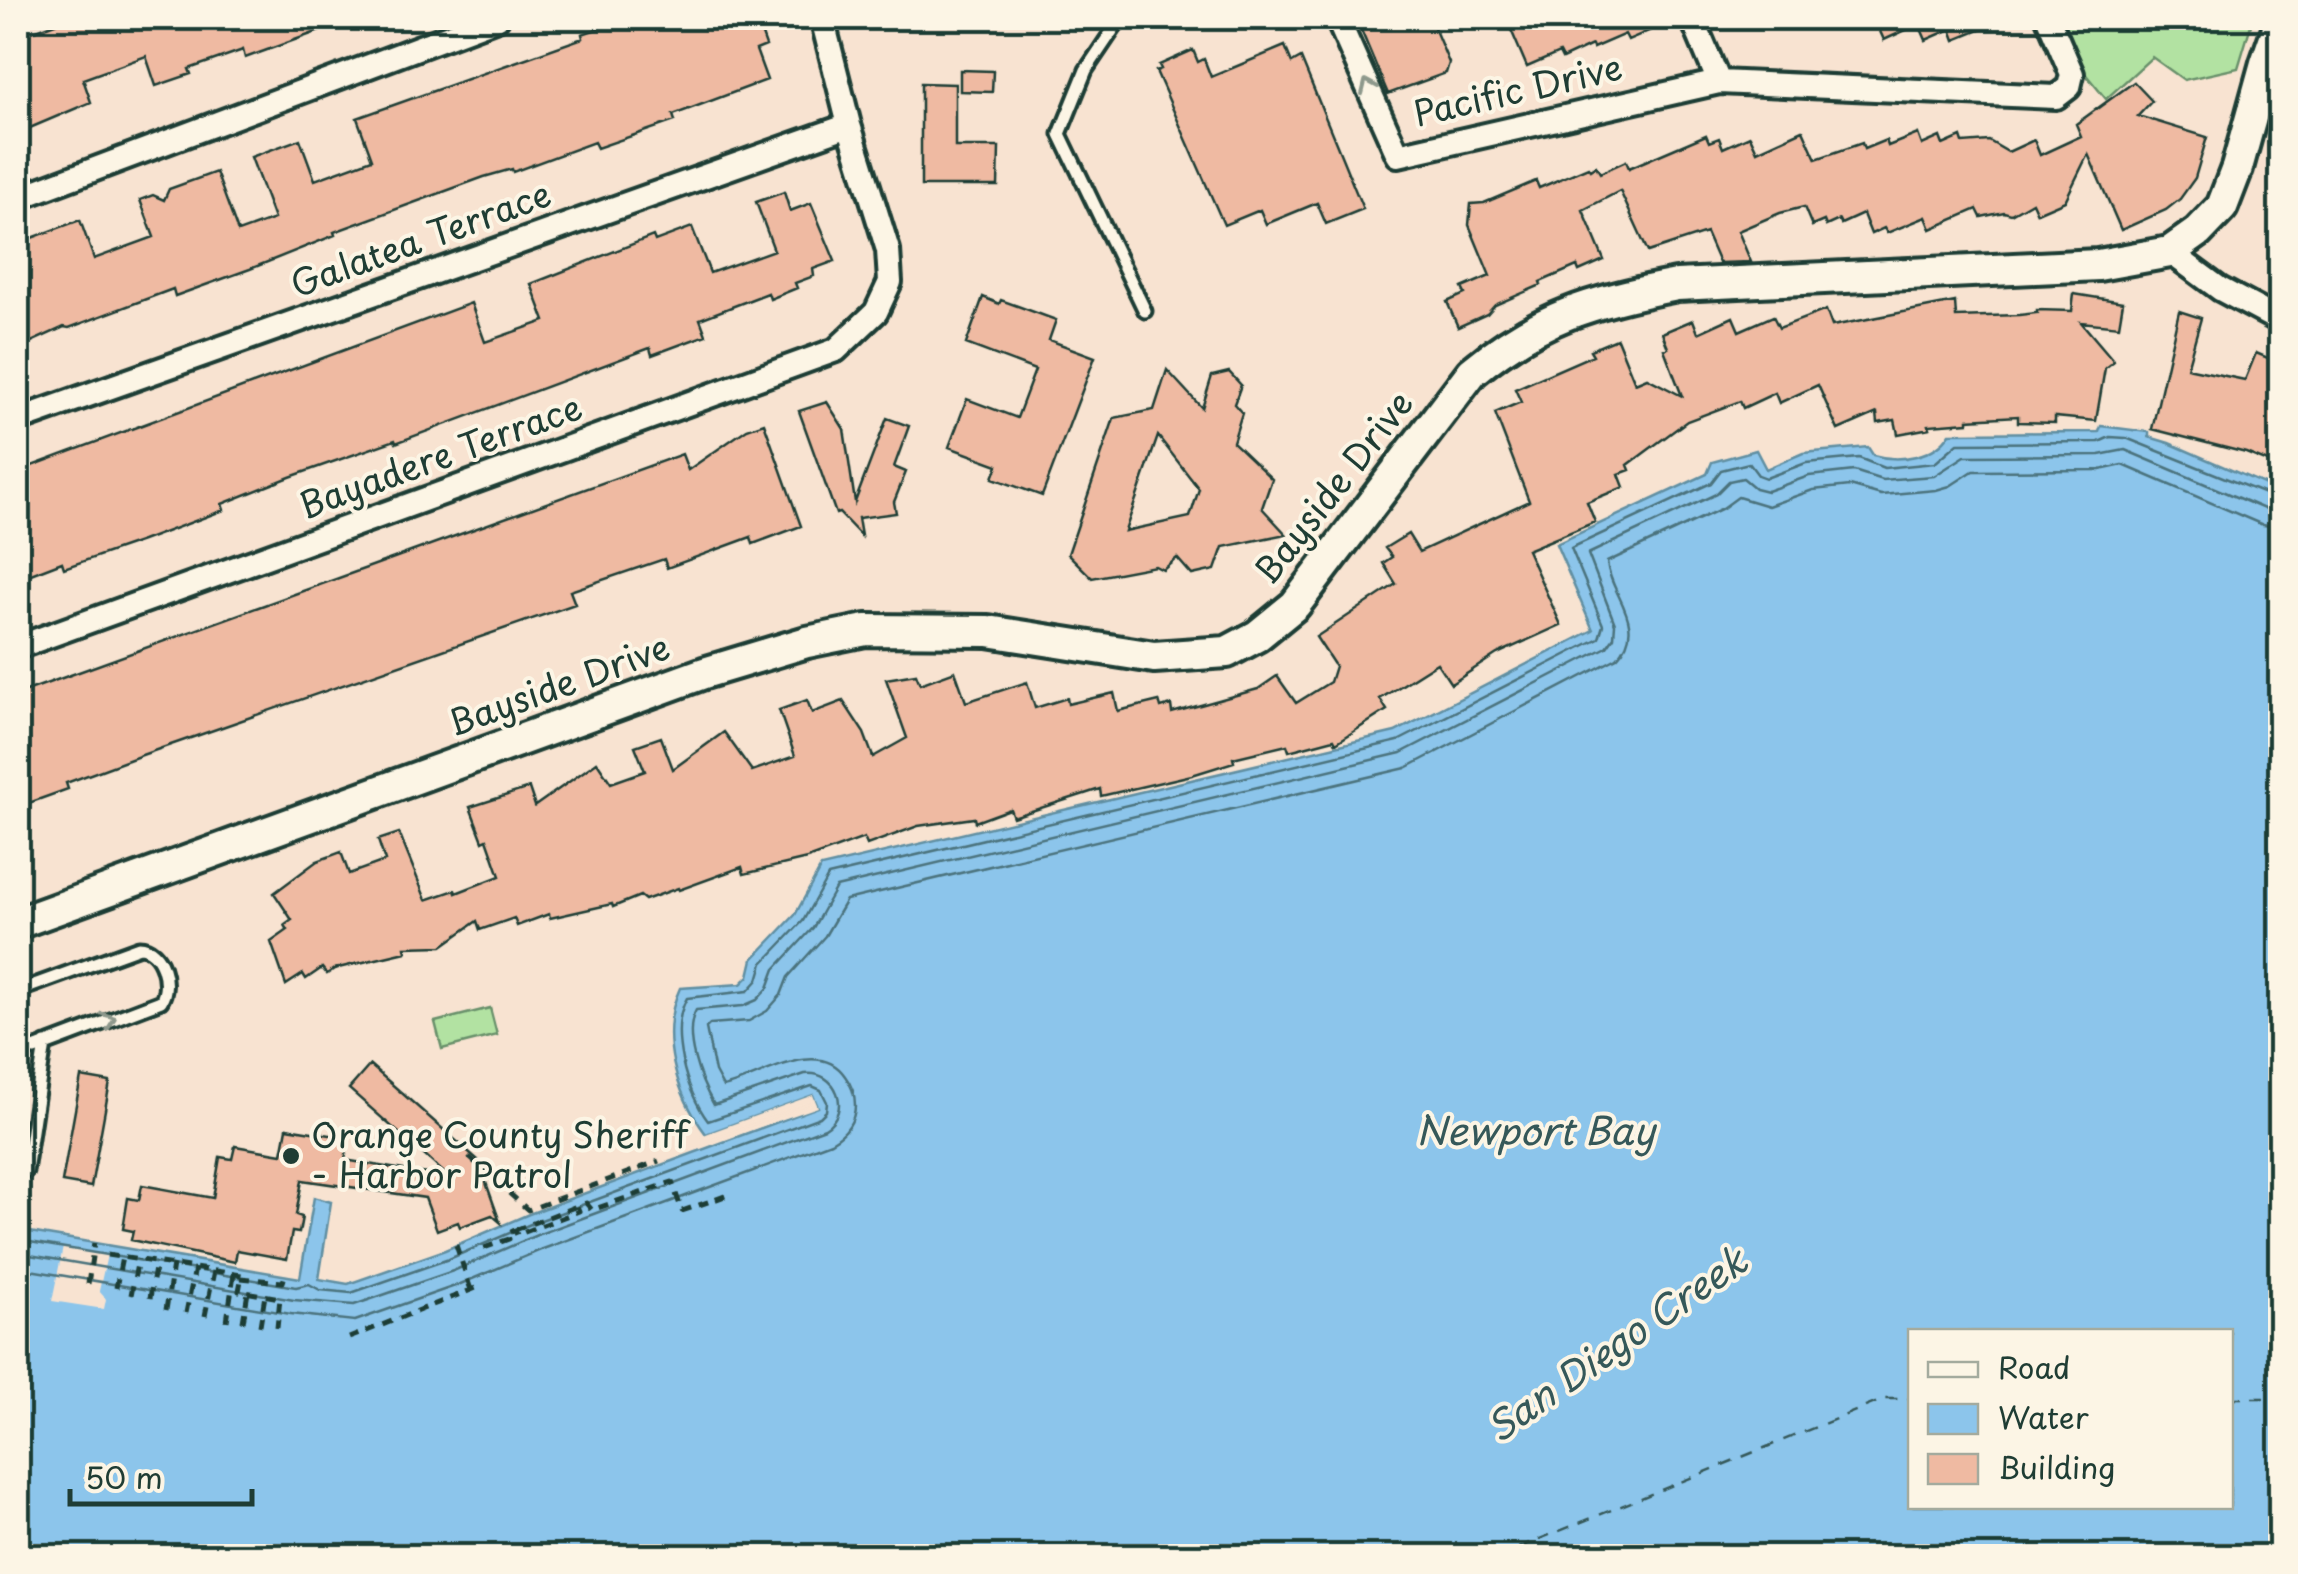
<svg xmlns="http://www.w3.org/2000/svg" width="2298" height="1574" font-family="'Playpen Sans',sans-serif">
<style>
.green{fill:#b2e2a2;stroke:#68906b;stroke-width:2.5}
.water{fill:#8cc5eb;stroke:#608fa2;stroke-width:2.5;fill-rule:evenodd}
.pier{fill:#f8e3d1}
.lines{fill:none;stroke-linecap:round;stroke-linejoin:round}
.shore{stroke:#4b737d;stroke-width:2.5}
.ferry{stroke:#355859;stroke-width:2.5;stroke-dasharray:12 10;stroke-linecap:butt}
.building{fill:#efbaa2;stroke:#1f3d34;stroke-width:2.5;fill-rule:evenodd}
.service-casing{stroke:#1f3d34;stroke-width:19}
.minor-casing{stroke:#1f3d34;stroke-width:30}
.secondary-casing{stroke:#1f3d34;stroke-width:38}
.path{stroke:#1f3d34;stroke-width:5;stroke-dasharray:10 8;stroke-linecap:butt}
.service{stroke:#fcf5e5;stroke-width:11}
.minor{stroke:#fcf5e5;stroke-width:22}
.secondary{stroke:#fcf5e5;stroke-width:30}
.oneway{stroke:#8e998c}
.poi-dot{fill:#1f3d34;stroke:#fcf5e5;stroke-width:4}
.labels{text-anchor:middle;stroke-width:8;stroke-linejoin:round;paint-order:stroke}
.street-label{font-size:35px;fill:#1f3d34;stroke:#fcf5e5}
.poi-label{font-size:35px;fill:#1f3d34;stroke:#fcf5e5;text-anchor:start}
.water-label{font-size:38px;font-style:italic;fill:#355859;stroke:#fcf5e5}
</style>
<rect width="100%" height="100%" fill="#f8e3d1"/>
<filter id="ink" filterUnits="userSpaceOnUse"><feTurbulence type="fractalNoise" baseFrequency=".01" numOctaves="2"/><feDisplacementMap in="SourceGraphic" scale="20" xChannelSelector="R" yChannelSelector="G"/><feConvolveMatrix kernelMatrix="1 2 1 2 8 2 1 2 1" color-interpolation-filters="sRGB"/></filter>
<g filter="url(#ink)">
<path class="green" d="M2060 18H2253L2238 68 2184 80 2152 57 2106 99 2083 71Z
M490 1008 497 1035 442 1049 435 1022Z"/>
<path class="water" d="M2101 426 2149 432V437L2169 443 2280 491V1556H18V1230L300 1278 314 1197 331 1202 319 1279 348 1284 445 1250 529 1214 818 1107 813 1095 706 1134C676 1094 658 1035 680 988L741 984 749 976 753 959 795 915 821 867 1395 732 1593 630 1556 544 1707 474 1712 462 1756 450 1766 469 1803 453 1868 447 1873 455C1899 463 1936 457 1950 433L2099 432ZM1910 1332H2230V1506H1910Z"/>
<path class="pier" d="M813 1095 818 1107 673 1157 812 1104 811 1101 707 1139 701 1137 706 1134Z
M63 1247 107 1255 99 1291 106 1299 104 1309 52 1301Z"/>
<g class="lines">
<path class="shore" d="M18 1240 296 1287 309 1284 320 1290 351 1293 449 1259 533 1223 820 1117 826 1111 827 1102 821 1090 812 1086 708 1121C686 1092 668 1030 687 998L748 991 758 980 763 963 803 921 828 876 1398 741 1599 638 1603 625 1571 548 1711 483 1721 470 1749 463 1758 475 1766 478 1806 463 1859 458 1884 468 1935 463 1958 443 2099 442 2110 437 2126 438 2280 500
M18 1253 294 1300 354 1305 453 1271 537 1235 825 1128C852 1111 837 1070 805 1074L714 1105C700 1081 682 1035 696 1010L743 1006 757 1000 768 988 775 969 813 928 836 887 1401 753 1607 647 1614 637 1615 624 1588 554 1716 494 1729 481 1743 478 1755 488 1767 491 1809 476 1854 471 1882 480 1934 476 1965 456 2099 455 2125 450 2269 511 2280 512
M18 1268 291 1314 355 1321 458 1285 543 1249 831 1142C845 1134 855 1122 855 1105 855 1095 851 1084 845 1076 818 1036 758 1079 723 1087L715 1072 706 1028 710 1024 749 1021 767 1011 781 995 788 977 825 936 846 900 1406 768 1617 658C1649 624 1610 596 1607 562L1723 508 1738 497 1768 506 1813 490 1850 486 1881 495 1936 490 1950 486 1973 471 2100 470 2123 465 2263 525 2280 527"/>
<path class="ferry" d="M2230 1398H2280
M1498 1556 1885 1399H1910"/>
</g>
<path class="building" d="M68 18H349L350 20 245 58 243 50 189 69 191 74 156 86 146 56 83 79 91 102 18 133V37Z
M630 18H756L766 46 756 50 767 80 673 115 675 121 597 148 594 142 513 172 512 169 484 177 334 232 335 235 250 269 175 296 173 289 69 328 64 327 18 348V290L25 287 18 267V243L80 220 94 259 154 237 140 200 153 195 164 200 169 189 216 172 238 232 274 219 251 157 300 139 315 180 372 159 357 118 583 38 582 34Z
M1356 18H1430L1449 63 1446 73 1388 94Z
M1506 18H1677V19L1628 40 1625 34 1593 48 1592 45 1562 59 1559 53 1527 67Z
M1874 18H2009L1955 40 1951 29 1926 40 1919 24 1884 40Z
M1285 46 1292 63 1301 58 1363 209 1326 224 1317 203 1266 224 1260 210 1224 225 1156 71 1161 69 1159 65 1193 50 1198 62 1204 59 1211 77Z
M960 70 993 71 992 92 960 91Z
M2134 82 2152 101 2138 116 2207 137 2195 178 2180 199 2166 210 2121 230 2088 154 2065 201 2037 213 2032 202 2011 214 2004 212 1981 217 1977 209 1931 229 1926 217 1887 233 1884 228 1871 234 1863 214 1841 224 1839 220 1826 226 1824 221 1812 226 1804 207 1780 213 1738 231 1751 262 1719 263 1706 233 1648 252 1620 191 1583 210 1604 260 1579 271 1577 266 1540 282 1541 285 1495 305 1487 314 1458 327 1447 302 1465 294 1462 288 1490 276 1469 225 1471 204 1484 203 1536 181 1539 188 1588 167 1590 170 1596 166 1600 173 1626 161 1629 168 1706 135 1709 142 1719 138 1723 148 1750 136 1757 151 1803 130 1816 159 1862 143 1864 149 1886 140 1888 146 1918 134 1922 145 1940 137 1943 145 1961 137 1963 143 1989 141 2008 152 2034 140 2040 155 2081 136 2076 124Z
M921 83 955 84V147H999L998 186H921Z
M784 192 790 211 811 203 835 261 813 269 814 276 795 283 797 288 770 299 768 293 700 319 706 335 652 355 650 348 396 443 395 440 290 477 222 504 224 510 142 541 64 568 62 562 18 579V471L471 303 485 342 545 321 531 284 653 236 655 241 692 227 710 273 774 250 756 202Z
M2074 294 2123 302 2119 326 2081 322 2114 361 2105 368 2096 421 2055 417V423L2018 422V416L1968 419V422L1929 425 1930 428 1898 434 1895 420 1878 423 1877 413 1838 430 1818 385 1779 403 1775 393 1743 408 1740 401 1687 421 1628 465 1630 470 1619 474 1624 487 1587 502 1595 522 1527 550 1561 625 1497 654 1451 684 1437 663 1380 699 1387 710 1336 743 1334 739 1289 751 1287 745 1233 758 1234 762 1192 775 1101 796 1100 789 1013 817 1010 809 975 822 974 818 918 826 867 845 864 838 807 859 744 874 742 867 679 890 678 888 645 900 640 896 613 907 612 904 550 918 549 914 517 926 514 918 480 930 477 921 442 946 405 947 406 952 334 969 327 974 322 968 306 979 303 974 286 985 271 942 288 930 285 925 292 920 274 893 317 861 341 852 349 874 385 861 378 840 399 833 426 900 455 890 456 893 500 876 487 839 483 841 470 807 529 788 535 806 597 762 611 783 645 771 635 746 661 737 673 769 724 732 752 771 795 756 779 710 807 700 812 713 843 701 864 733 873 757 907 738 886 679 916 674 920 684 955 671 966 702 1027 682 1035 708 1067 698 1068 704 1114 693 1118 711 1159 701 1161 708 1171 705 1172 713 1258 689 1277 676 1296 703 1330 682 1335 666 1316 637 1396 584 1383 563 1392 557 1385 548 1408 534 1419 552 1529 501 1495 413 1521 402 1515 389 1593 355 1590 350 1617 339 1635 383 1647 378 1682 396 1664 349 1668 348 1662 333 1693 320 1698 333 1733 317 1739 331 1773 316 1779 328 1826 310 1832 326 1955 302 1956 317 2019 315 2037 313V310L2072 311Z
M983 297 999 304 1001 300 1056 320 1049 340 1095 357 1042 496 993 478 998 465 949 447 967 399 1017 418 1035 370 966 344Z
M2179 311 2201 318 2187 368 2245 380 2256 353 2280 363V467L2246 453 2152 429Z
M1167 370 1202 408 1212 376 1229 372 1241 385 1234 404 1242 413 1233 442 1272 479 1262 508 1286 534 1223 547 1215 570 1192 575 1177 558 1163 570 1155 566 1092 578 1068 554 1114 418 1154 410ZM1158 436 1199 489 1190 517 1125 531Z
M827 402 844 429 855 502 887 418 909 426 894 467 906 472 894 502 896 513 858 518 861 536 839 513 836 514 799 411Z
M764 423 801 526 753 544 751 537 667 568 664 559 570 591 575 604 142 755 66 783 68 789 26 804 22 790 18 791V694L682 454 688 470 747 429Z
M370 1065 478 1160 500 1222 492 1215 460 1227 458 1222 437 1230 425 1198 302 1180 296 1215 302 1217 299 1233 292 1232 287 1259 237 1250 235 1262 131 1240 133 1231 123 1229 128 1198 139 1200 142 1185 213 1198 220 1157 232 1159 235 1146 282 1154 287 1128 349 1138 345 1160 450 1178 349 1089Z
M81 1077 110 1082 91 1187 62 1182Z"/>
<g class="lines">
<g class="service-casing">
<path id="service" d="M1121 18 1086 70 1060 134 1145 311
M18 991 139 947C162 947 172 985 161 1001L34 1049 18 1045
M18 1170 26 1171 45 1044"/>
</g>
<g class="minor-casing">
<path id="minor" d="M1337 18 1398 155 1719 82 2056 97 2069 87 2072 74 2048 18
M1692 18 1719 82
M18 198 497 18
M2170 252 2220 289 2280 321
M18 420 849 125
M18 647 836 350 876 312 890 282 888 250 849 125 822 18"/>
</g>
<g class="secondary-casing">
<path id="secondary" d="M18 923 704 673 807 642 866 630 988 631 1154 657 1227 652 1257 636 1295 605 1472 372C1538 317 1593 301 1677 285L2098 265 2170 252 2198 232 2222 207 2237 168 2266 63 2280 23"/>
</g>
<path class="path" d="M469 1157 528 1210 659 1161
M515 1230 577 1206
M456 1245 471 1290
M484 1248 509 1239 507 1234 515 1230 517 1235 579 1211 577 1206 586 1203 592 1210 672 1182 682 1211 728 1195
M107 1255 242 1275 239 1291 280 1298 277 1328
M241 1278 283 1282 285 1275
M88 1284 94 1243
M116 1288 122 1257
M131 1295 138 1259
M150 1298 156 1262
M166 1310 173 1265
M186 1313 195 1268
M205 1316 214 1271
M227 1321 234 1274
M243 1322 248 1292
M260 1326 265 1295
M349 1338 481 1286"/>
<use href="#service" class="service"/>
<use href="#minor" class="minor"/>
<use href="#secondary" class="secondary"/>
</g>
<defs><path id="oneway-chevron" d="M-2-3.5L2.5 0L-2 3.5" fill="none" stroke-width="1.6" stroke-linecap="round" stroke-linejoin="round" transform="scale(2.5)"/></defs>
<g class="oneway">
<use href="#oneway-chevron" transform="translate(1368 86) rotate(-114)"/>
<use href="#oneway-chevron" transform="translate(109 1020) rotate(-20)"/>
</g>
</g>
<circle class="poi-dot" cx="291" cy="1156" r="10"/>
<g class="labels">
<g class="street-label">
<text transform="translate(1518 91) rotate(-13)" y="12">Pacific Drive</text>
<text transform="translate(421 240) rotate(-20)" y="12">Galatea Terrace</text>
<text transform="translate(441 457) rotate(-20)" y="12">Bayadere Terrace</text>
<text transform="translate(1334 488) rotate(-52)" y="12">Bayside Drive</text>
<text transform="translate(559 686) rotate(-20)" y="12">Bayside Drive</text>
</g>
<g class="poi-label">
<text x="311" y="1148">Orange County Sheriff<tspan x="311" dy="40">- Harbor Patrol</tspan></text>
</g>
<g class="water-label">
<text x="1535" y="1145">Newport Bay</text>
<text transform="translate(1617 1345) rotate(-35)" y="13">San Diego Creek</text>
</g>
</g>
<rect width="2298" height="1574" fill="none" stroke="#fcf5e5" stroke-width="60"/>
<rect x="30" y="30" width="2238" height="1514" fill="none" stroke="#1f3d34" stroke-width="4" filter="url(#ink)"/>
<rect x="1908" y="1329" width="325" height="180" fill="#fcf5e5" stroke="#a4ab9e" stroke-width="2.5"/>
<rect x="1928" y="1362" width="50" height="15" fill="#fcf5e5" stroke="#a4ab9e" stroke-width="2.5"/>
<text x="1998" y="1379" font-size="30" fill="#1f3d34">Road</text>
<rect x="1928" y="1404" width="50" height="30" fill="#8cc5eb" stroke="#a4ab9e" stroke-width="2.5"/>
<text x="1998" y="1429" font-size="30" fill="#1f3d34">Water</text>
<rect x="1928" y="1454" width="50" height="30" fill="#efbaa2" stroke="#a4ab9e" stroke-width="2.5"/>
<text x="1998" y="1479" font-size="30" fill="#1f3d34">Building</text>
<path d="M70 1489v15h182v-15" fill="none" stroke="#1f3d34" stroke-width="5"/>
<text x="85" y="1489" font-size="30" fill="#1f3d34" stroke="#fcf5e5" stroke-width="8" paint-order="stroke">50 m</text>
</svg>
